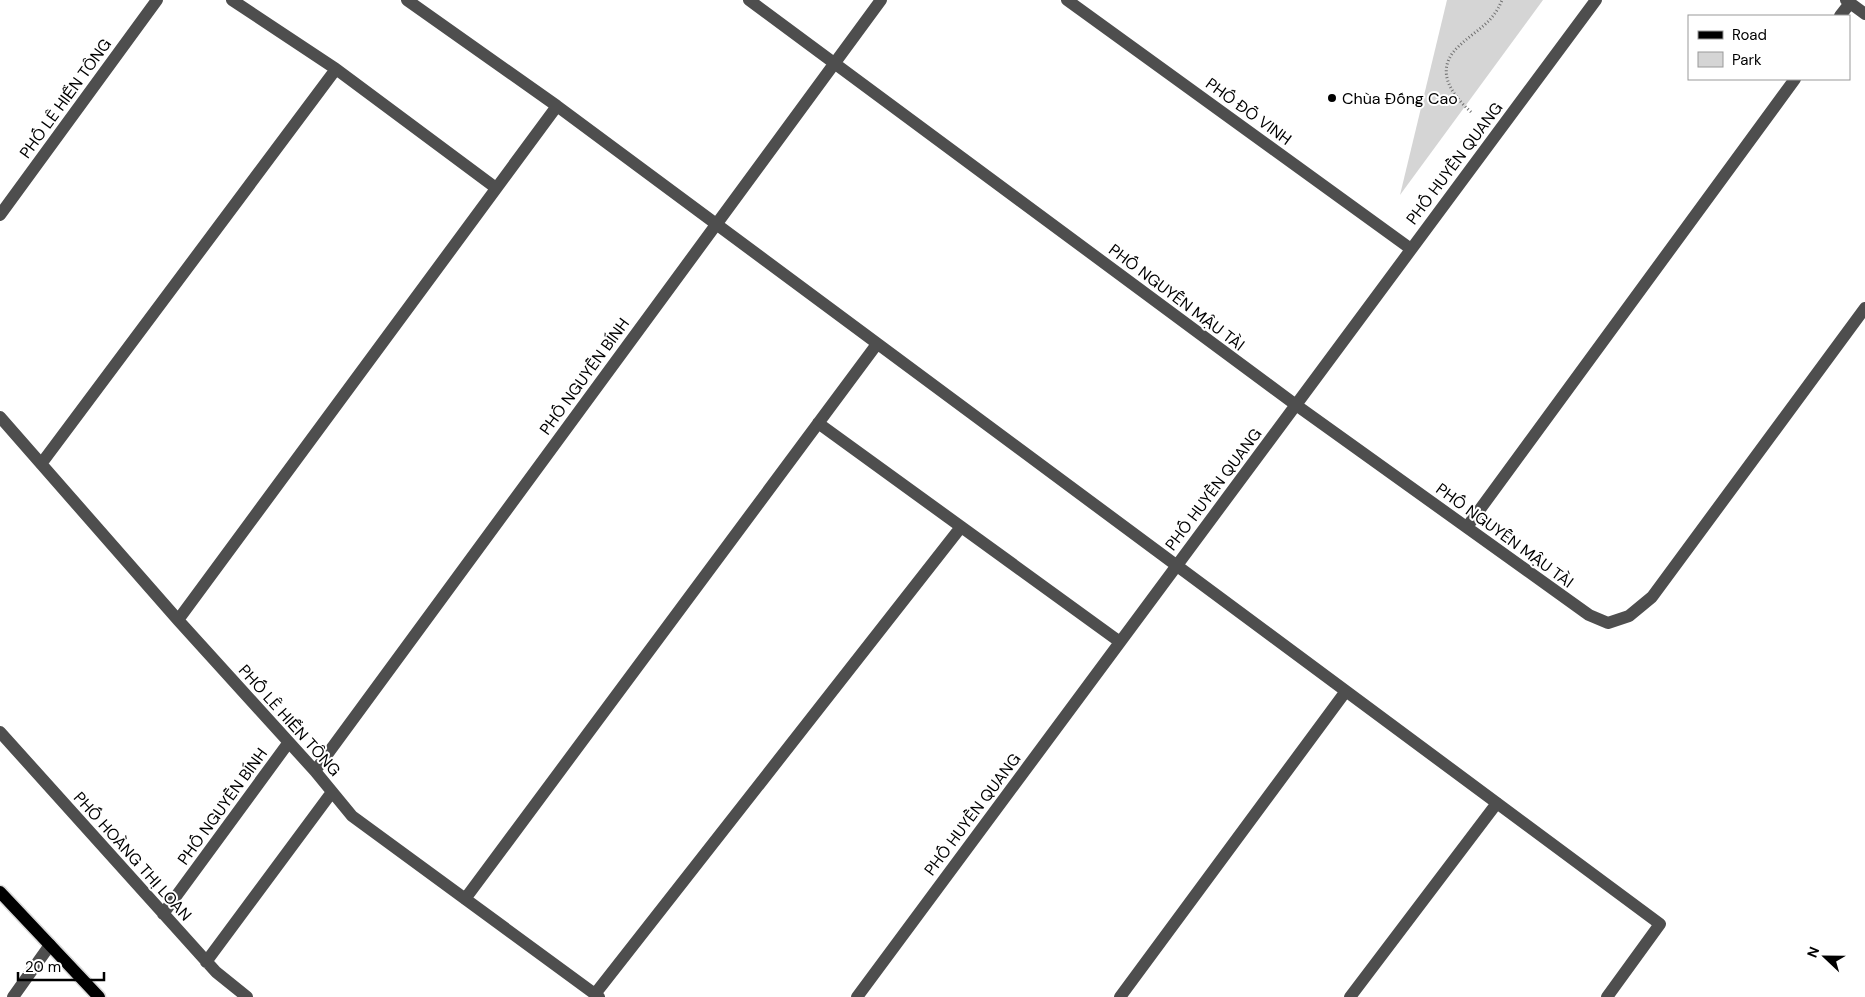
<svg xmlns="http://www.w3.org/2000/svg" width="1865" height="997" font-family="'DM Sans',sans-serif">
<style>
.green{fill:#d5d5d5}
.lines{fill:none;stroke-linecap:round;stroke-linejoin:round}
.major-casing{stroke:#dbdbdb;stroke-width:15}
.path{stroke:#707070;stroke-width:3;stroke-dasharray:1 2.5;stroke-linecap:butt}
.minor{stroke:#4e4e4e;stroke-width:12}
.major{stroke:#000;stroke-width:12}
.poi-dot{fill:#000;stroke:#fff;stroke-width:2}
.labels{text-anchor:middle;stroke-width:4;stroke-linejoin:round;paint-order:stroke}
.street-label{font-size:16px;fill:#000;stroke:#fff}
.poi-label{font-size:16px;fill:#000;stroke:#fff;text-anchor:start}
</style>
<rect width="100%" height="100%" fill="#fff"/>
<path class="green" d="M1447 0H1543L1400 195Z"/>
<g class="lines">
<g class="major-casing">
<path id="major" d="M0 892 99 997"/>
</g>
<path class="path" d="M1471 112C1451 94 1434 70 1458 47 1475 30 1492 25 1502 0"/>
<path class="minor" d="M232 0 336 69 496 188
M407 0 557 106 1660 924 1607 997
M749 0 1296 405 1589 615 1608 623 1629 616 1652 597 1865 308
M1067 0 1411 249
M1846 0 1865 14
M1840 16 1850 3
M0 215 157 0
M0 417 178 620 315 771 352 816 599 997
M818 423 1120 642
M41 464 336 69
M1467 527 1795 79
M178 620 557 106
M0 732 216 972 247 997
M315 771 881 0
M465 899 877 344
M163 914 289 742
M206 962 332 792
M595 994 961 527
M13 997 50 945
M857 997 1596 0
M1120 997 1346 691
M1350 997 1497 803"/>
<use href="#major" class="major"/>
</g>
<circle class="poi-dot" cx="1332" cy="98" r="5"/>
<g class="labels">
<g class="street-label">
<text transform="translate(65 98) rotate(-54)" y="6">PHỐ LÊ HIỂN TÔNG</text>
<text transform="translate(1249 111) rotate(36)" y="6">PHỐ ĐỖ VINH</text>
<text transform="translate(1454 163) rotate(-53)" y="6">PHỐ HUYỀN QUANG</text>
<text transform="translate(1177 297) rotate(37)" y="6">PHỐ NGUYỄN MẬU TÀI</text>
<text transform="translate(584 376) rotate(-54)" y="6">PHỐ NGUYỄN BÍNH</text>
<text transform="translate(1213 489) rotate(-53)" y="6">PHỐ HUYỀN QUANG</text>
<text transform="translate(1505 535) rotate(36)" y="6">PHỐ NGUYỄN MẬU TÀI</text>
<text transform="translate(290 720) rotate(48)" y="6">PHỐ LÊ HIỂN TÔNG</text>
<text transform="translate(222 806) rotate(-54)" y="6">PHỐ NGUYỄN BÍNH</text>
<text transform="translate(972 814) rotate(-53)" y="6">PHỐ HUYỀN QUANG</text>
<text transform="translate(133 856) rotate(48)" y="6">PHỐ HOÀNG THỊ LOAN</text>
</g>
<g class="poi-label">
<text x="1342" y="104">Chùa Đống Cao</text>
</g>
</g>
<rect x="1688" y="15" width="162" height="65" fill="#ffffff" stroke="#999999"/>
<rect x="1698" y="31" width="25" height="8" fill="#000000" stroke="#999999"/>
<text x="1732" y="40" font-size="15" fill="#000000">Road</text>
<rect x="1698" y="52" width="25" height="15" fill="#d5d5d5" stroke="#999999"/>
<text x="1732" y="65" font-size="15" fill="#000000">Park</text>
<g transform="translate(1825 957) rotate(292)" stroke="#ffffff" stroke-width="4" paint-order="stroke">
<path d="M0-4L9 19L0 12L-9 19Z" fill="#000000"/>
<text y="-8" font-size="14" font-weight="bold" text-anchor="middle" fill="#000000">N</text>
</g>
<path d="M18 972v8h86v-8" fill="none" stroke="#000000" stroke-width="2.5"/>
<text x="25" y="972" font-size="15" fill="#000000" stroke="#ffffff" stroke-width="4" paint-order="stroke">20 m</text>
</svg>
